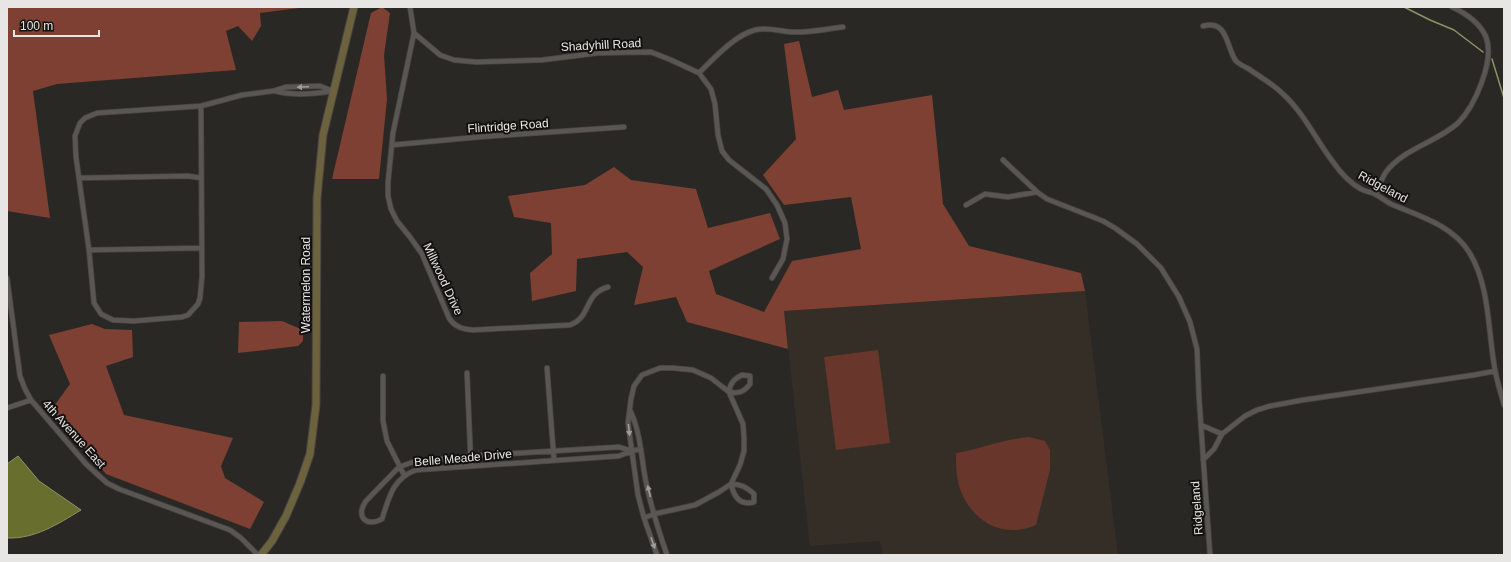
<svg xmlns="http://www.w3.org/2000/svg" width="1511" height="562" font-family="Helvetica,sans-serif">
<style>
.built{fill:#342e26}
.green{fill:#68362a}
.forest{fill:#7e4032}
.water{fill:#686f2e;stroke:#8e9365}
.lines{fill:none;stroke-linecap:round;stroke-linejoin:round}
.stream{stroke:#8e9365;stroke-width:1.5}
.street-casing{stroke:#464441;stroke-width:6}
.secondary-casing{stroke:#464441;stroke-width:9}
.street{stroke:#595653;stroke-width:4.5}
.secondary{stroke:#6c623d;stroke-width:7}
.oneway{fill:#a09e9c}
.labels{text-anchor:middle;stroke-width:4;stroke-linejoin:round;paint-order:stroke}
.street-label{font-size:12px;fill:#e8e6e4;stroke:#12110f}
</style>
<rect width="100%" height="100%" fill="#2a2825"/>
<path class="built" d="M1085 291 1118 555H883L880 541 810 546 784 311Z"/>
<path class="green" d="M878 350 890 443 836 450 824 357Z
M1029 437 1045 441 1050 450V470L1036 525C1001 540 970 520 959 486 956 475 956 464 956 453 981 449 1004 439 1029 437Z"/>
<path class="forest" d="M7 7H307L260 13 261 26 252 41 238 26 226 31 236 70 57 84 33 91 50 218 7 211Z
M382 7 390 13 384 55 387 99 379 179H332L371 13Z
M799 41 812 97 838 90 844 110 932 95 943 204 969 246 1081 273 1085 291 784 311 788 349 687 322 676 297 634 305 643 267 627 252 577 259 576 291 532 301 530 273 552 254 551 223 514 217 508 196 585 185 614 167 631 180 696 189 708 228 770 213 780 239 709 271 716 294 764 312 792 261 861 249 851 197 784 205 763 175 796 139 784 44Z
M282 321 303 330V341L298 346 238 353 239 322Z
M92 324 105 329 132 330 133 357 106 366 124 415 233 438 221 466 225 478 264 502 250 529 106 474 52 409 70 384 49 335Z"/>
<path class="water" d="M18 456 39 481 81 510C58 524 35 539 7 538V464Z"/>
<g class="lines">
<path class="stream" d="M1404 7 1430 20 1454 30 1483 52
M1492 59 1504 98"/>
<g class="street-casing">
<path id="street" d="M410 7 414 33 393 133 388 182V196L391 209 397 221 410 237 422 254 449 318C455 327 462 329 473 330L570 325C592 317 583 294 608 287
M1203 26C1228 19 1226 47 1236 61 1239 64 1245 67 1249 69 1260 77 1273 84 1283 94 1304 113 1316 140 1333 162 1340 172 1350 183 1361 189 1366 192 1371 192 1375 194 1381 197 1385 201 1391 204 1419 216 1452 225 1469 252 1490 285 1488 333 1495 370 1497 382 1501 393 1504 405
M414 33 440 55 454 60 476 62 542 60 598 53 651 52 671 60 699 73 711 89 715 104 718 135 722 151 729 160 766 189 777 205 785 223 787 239 783 259 772 278
M699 73C713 59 735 35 755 30 767 27 779 31 791 32 808 33 826 29 843 27
M275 91C293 96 314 94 333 91
M201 106 202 277 200 298 198 304 188 315 182 317 134 321 113 320 101 314 94 303 89 250 76 157 75 136 80 123 85 118 97 113 201 106 242 95 273 91 286 87 320 86 333 91
M392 145 479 137 624 127
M1003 160 1037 192 1047 199 1103 221 1115 228 1137 244 1161 268 1179 297 1190 322 1197 349 1199 397 1210 555
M79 178 188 176 201 178
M1376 195C1379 187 1381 179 1386 172 1403 149 1437 142 1458 123 1475 106 1495 60 1486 37 1480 23 1465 13 1452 7
M966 205 985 194 1008 197 1037 192
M89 250 202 248
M7 278 20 376 25 389 31 400 86 464 107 483 119 489 230 530 241 538 258 555
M547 368 554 460
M467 373 471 466
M742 375 750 376V384C744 392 739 394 729 392 730 383 734 379 742 375Z
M383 376V421L387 441 404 475
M7 408 31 400
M630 410C640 431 641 454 645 477 650 504 658 529 667 555
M1201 425 1222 434
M632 451 619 456 416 470C392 479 389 498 382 519 366 528 355 516 366 501L399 467 413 462 470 456 619 447 632 451 641 449
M1203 460 1214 449 1222 434 1245 416 1257 410 1270 406 1303 400 1474 375 1495 371
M731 484C741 484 746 487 754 494V502C740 506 734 497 731 484Z
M644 518 654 514 695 505 719 492 731 484 740 465 744 451V438L743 424 729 392 711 378 693 370 673 368H660L642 375 634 386 631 399 628 423 638 495 644 518 657 555"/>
</g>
<g class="secondary-casing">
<path id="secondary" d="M261 555 272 541 286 516 300 483 310 454 316 405 317 198 323 135 354 7"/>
</g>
<use href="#street" class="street"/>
<use href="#secondary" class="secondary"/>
</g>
<defs><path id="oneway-solid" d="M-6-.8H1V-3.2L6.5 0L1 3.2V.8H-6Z"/></defs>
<g class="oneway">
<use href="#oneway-solid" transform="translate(303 87) rotate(178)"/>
<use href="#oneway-solid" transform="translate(629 430) rotate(84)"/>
<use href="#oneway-solid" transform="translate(649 491) rotate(-103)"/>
<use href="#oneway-solid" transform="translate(653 543) rotate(71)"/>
</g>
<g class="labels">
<g class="street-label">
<text transform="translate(601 45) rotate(-3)" y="4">Shadyhill Road</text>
<text transform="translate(508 126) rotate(-4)" y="4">Flintridge Road</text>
<text transform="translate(1383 187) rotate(28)" y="4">Ridgeland</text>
<text transform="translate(443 279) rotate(65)" y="4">Millwood Drive</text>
<text transform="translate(306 285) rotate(-90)" y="4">Watermelon Road</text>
<text transform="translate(74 434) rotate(48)" y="4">4th Avenue East</text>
<text transform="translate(463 458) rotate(-5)" y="4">Belle Meade Drive</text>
<text transform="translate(1197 508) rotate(-94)" y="4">Ridgeland</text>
</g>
</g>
<rect width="1511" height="562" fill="none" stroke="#e8e6e4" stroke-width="16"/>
<path d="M14 30v6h85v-6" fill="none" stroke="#e8e6e4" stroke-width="2"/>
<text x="20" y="30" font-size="12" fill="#e8e6e4" stroke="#12110f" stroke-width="3" paint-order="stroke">100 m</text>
</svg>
